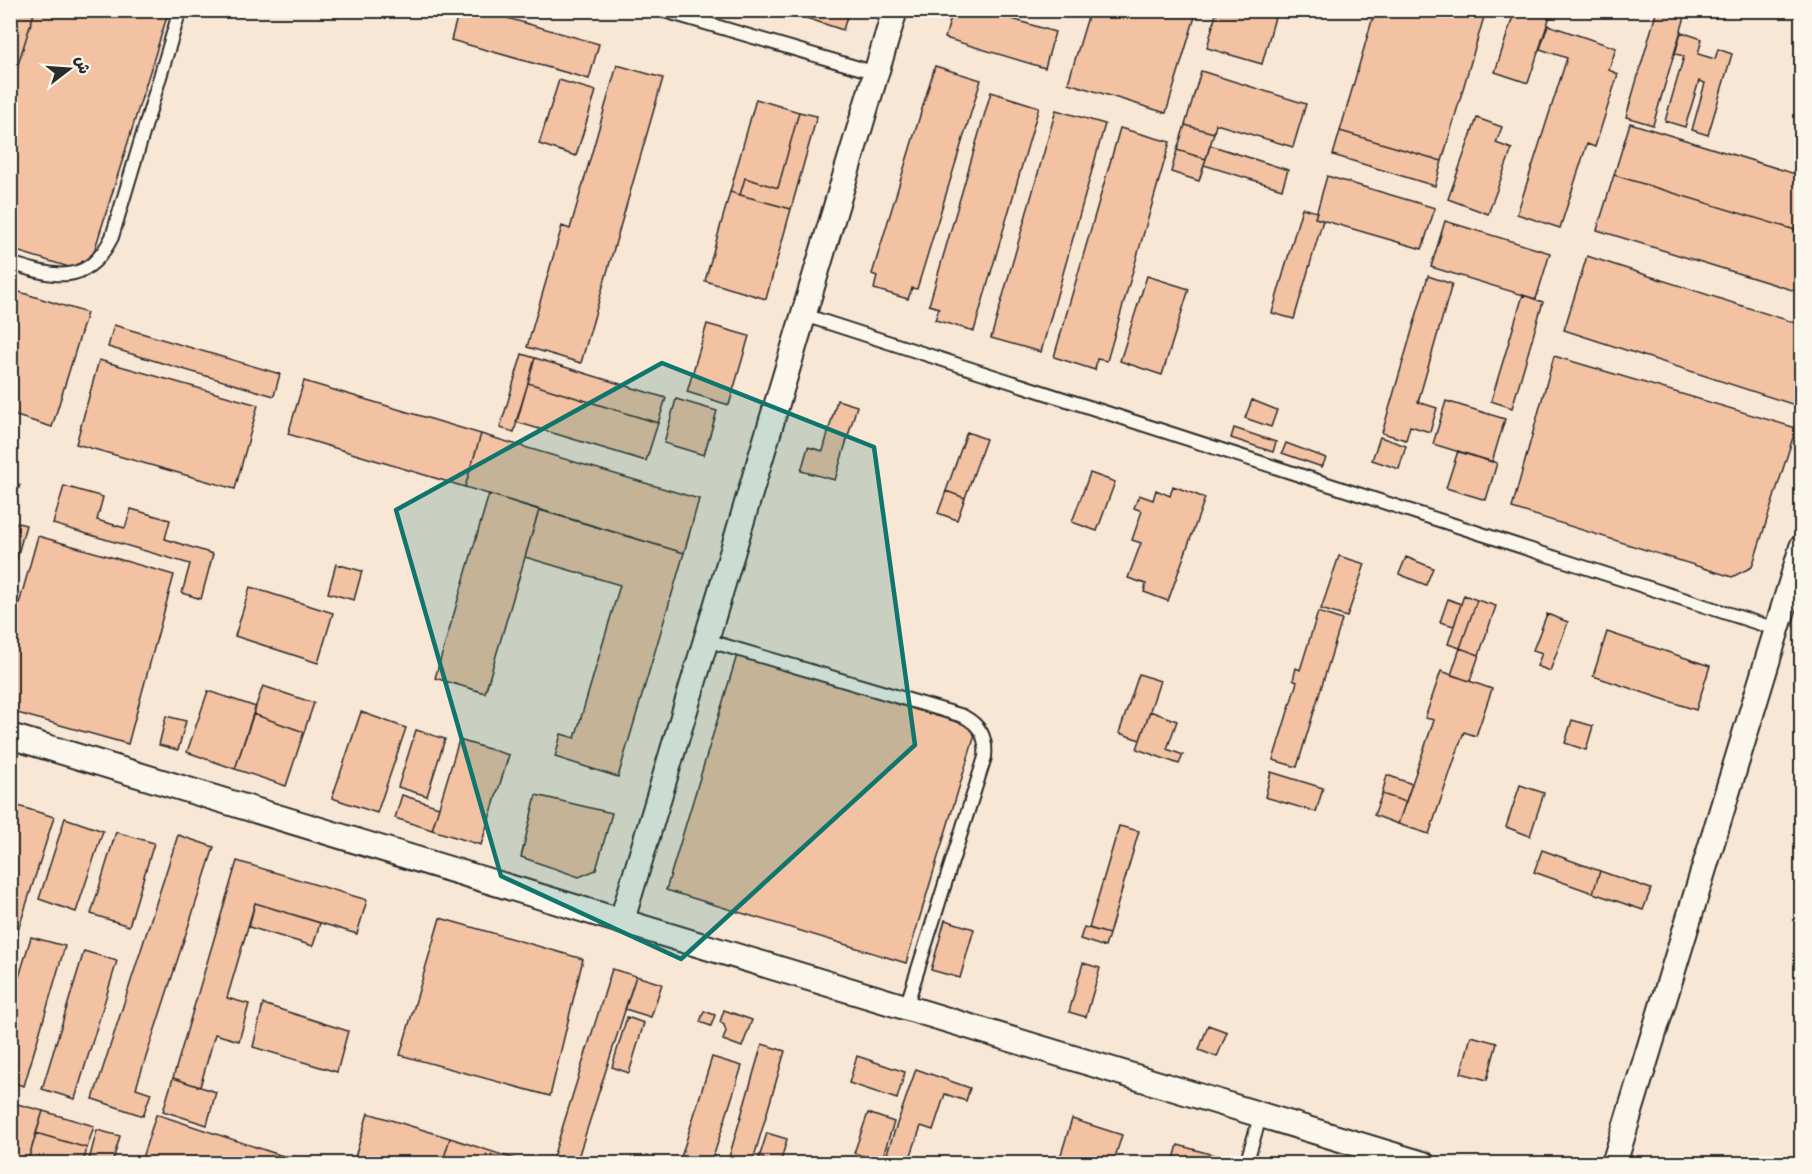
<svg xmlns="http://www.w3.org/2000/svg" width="1812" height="1174" font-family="Itim,'Playpen Sans Arabic',sans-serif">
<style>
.built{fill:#f9e7d6}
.building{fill:#f3c2a3;stroke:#2b2b2b;stroke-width:1.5}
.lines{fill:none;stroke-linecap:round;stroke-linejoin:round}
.service-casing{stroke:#2b2b2b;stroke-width:16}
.minor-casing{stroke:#2b2b2b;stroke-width:28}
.service{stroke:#fbf7ec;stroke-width:12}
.minor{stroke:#fbf7ec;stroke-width:24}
.marked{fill:#0f766e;fill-opacity:0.2;stroke:#0f766e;stroke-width:4.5;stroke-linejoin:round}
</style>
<rect width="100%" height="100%" fill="#fbf7ec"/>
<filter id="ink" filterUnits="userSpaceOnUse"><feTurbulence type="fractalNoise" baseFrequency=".0167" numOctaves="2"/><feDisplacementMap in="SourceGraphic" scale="12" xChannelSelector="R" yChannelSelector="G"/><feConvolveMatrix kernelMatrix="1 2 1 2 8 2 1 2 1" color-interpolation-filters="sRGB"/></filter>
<g filter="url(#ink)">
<path class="built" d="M11 11H1801V1163H11Z"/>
<path class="building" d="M10 10H35L10 90Z
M35 10H169L93 255 72 268 10 249V90Z
M459 10H479L599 44 589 79 451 40Z
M782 10H849L843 30Z
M953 10H982L1055 32 1045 68 945 38Z
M1090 10H1197L1166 113 1068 83Z
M1217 10H1277L1262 64 1207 48Z
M1375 10H1486L1442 161 1340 131Z
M1515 10H1552L1528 83 1495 72Z
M1657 10H1687L1653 125 1626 117Z
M1548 25 1616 48 1609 70 1618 74 1595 147 1587 144 1560 228 1517 214 1567 58 1540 49Z
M1681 32 1702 39 1698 54 1715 59 1718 49 1732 54 1708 135 1692 130 1705 83 1699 81 1685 127 1665 121 1684 56 1675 54Z
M617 65 663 78 581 363 527 347 562 226 570 229Z
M935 66 981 80 917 289 912 288 908 299 874 289 877 276 872 274Z
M1201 71 1306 104 1293 147 1216 124 1214 133 1185 125Z
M559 80 596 91 576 156 539 144Z
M991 92 1039 107 974 331 935 320 939 308 929 305Z
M756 99 799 112 778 188 745 178 740 195 730 192Z
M1056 110 1105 124 1041 352 991 338Z
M799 112 817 116 791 209 740 195 745 178 778 188Z
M1477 118 1502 127 1496 143 1512 149 1488 214 1448 199Z
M1630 123 1802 176V232L1614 175Z
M1185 125 1214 133 1206 159 1177 150Z
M1120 128 1170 142 1107 361 1097 359 1095 370 1054 357Z
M1340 131 1442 161 1435 186 1333 155Z
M1210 145 1288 170 1282 189 1204 165Z
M1177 150 1206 159 1199 181 1171 172Z
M1614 175 1802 232V293L1597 230Z
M1327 176 1435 208 1422 249 1315 218Z
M730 192 791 209 766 299 705 281Z
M1302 208 1317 212 1315 218 1323 220 1294 319 1272 313Z
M1445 221 1550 253 1536 299 1431 267Z
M1587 256 1802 325 1801 407 1564 330Z
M1147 276 1189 289 1162 375 1120 361Z
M1428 276 1452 284 1418 402 1437 408 1430 432 1410 426 1406 440 1382 433Z
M10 289 87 313 52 427 10 414Z
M1523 295 1543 302 1512 408 1491 401Z
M707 324 749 336 729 405 687 392Z
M114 325 280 374 274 396 108 347Z
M522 354 535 358 514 432 500 428Z
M1554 356 1796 428 1752 567 1732 577 1512 508Z
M535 358 666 398 658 423 528 383Z
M99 360 258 405 235 489 76 444Z
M304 381 481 434 465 487 288 434Z
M528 383 658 423 646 461 516 422Z
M676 399 717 411 704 455 664 443Z
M837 400 857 406 835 480 801 471 808 447 823 451Z
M1252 400 1277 410 1271 427 1245 418Z
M1446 401 1505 419 1492 462 1433 444Z
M1234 428 1276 442 1273 452 1231 438Z
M967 432 986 439 965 498 946 491Z
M481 434 699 499 684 553 465 487Z
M1380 437 1406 446 1399 469 1372 460Z
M1286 443 1326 458 1322 467 1282 453Z
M1458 451 1497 463 1486 500 1446 488Z
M1090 473 1115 482 1097 531 1072 522Z
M10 482 20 485 10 514Z
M64 486 103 497 97 520 125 528 131 509 170 520 165 539 213 554 201 599 182 593 190 564 53 524Z
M1173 486 1205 498 1168 601 1144 592 1146 584 1128 578 1141 543 1132 540 1142 511 1134 508 1139 495 1153 500 1156 490 1170 496Z
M946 491 965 498 957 520 938 513Z
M489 494 539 510 485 693 435 678Z
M539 510 684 553 618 777 555 757 561 734 575 738 620 585 525 557Z
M10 521 26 525 10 583Z
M38 536 174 575 128 744 10 711V636Z
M1339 556 1365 564 1347 617 1321 609Z
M1406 557 1433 568 1426 585 1399 574Z
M336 564 362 571 354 600 328 593Z
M250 587 333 613 318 663 235 636Z
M1464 595 1477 600 1460 648 1448 644Z
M1448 599 1461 604 1454 626 1440 622Z
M1477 600 1496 606 1479 655 1460 648Z
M1318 612 1342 620 1297 767 1273 760 1297 682 1293 680 1296 668 1300 670Z
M1547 614 1568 622 1550 671 1537 666 1542 653 1533 650Z
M1607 632 1710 666 1696 710 1593 676Z
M1460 648 1479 655 1470 681 1451 675Z
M737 655 977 728 906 963 666 890Z
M1441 671 1492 689 1476 736 1464 732 1429 834 1398 824 1434 720 1425 718Z
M1139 674 1160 681 1140 740 1119 733Z
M263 686 314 703 304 732 253 714Z
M208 691 256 707 235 769 187 752Z
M1150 711 1177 721 1167 749 1183 755 1179 764 1137 749Z
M361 712 406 728 377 813 332 798Z
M253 714 304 732 286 786 235 769Z
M166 716 186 721 178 750 159 745Z
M1572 720 1593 726 1586 750 1565 743Z
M416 730 445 739 427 796 398 787Z
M459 740 509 755 481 845 432 830Z
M1271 772 1323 788 1316 812 1265 797Z
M1387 775 1412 784 1406 802 1382 794Z
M1520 785 1544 793 1530 836 1506 827Z
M1382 794 1406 802 1398 824 1374 815Z
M402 795 439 807 432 830 395 818Z
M536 795 612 813 596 870 579 877 521 857Z
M18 806 54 817 10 956V829Z
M65 818 103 831 76 912 39 899Z
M1119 826 1139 831 1109 934 1089 928Z
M116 832 154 843 129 926 91 914Z
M178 835 214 847 136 1088 151 1093 143 1116 93 1099Z
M1542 850 1600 871 1593 893 1534 872Z
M237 861 367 900 357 934 255 903 227 998 249 1004 239 1041 215 1034 200 1087 173 1078Z
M1600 871 1651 889 1643 910 1593 893Z
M255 903 320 923 313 946 249 927Z
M440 918 583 959 550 1096 400 1055Z
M945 920 974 929 960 978 931 970Z
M1084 927 1109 934 1105 947 1080 939Z
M31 937 65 946 24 1086 10 1082V1007Z
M84 951 117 961 75 1099 42 1089Z
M1083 963 1100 968 1086 1017 1069 1012Z
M612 969 636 976 576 1164H551Z
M636 976 662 984 651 1017 625 1009Z
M263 1004 348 1031 337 1072 253 1047Z
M724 1010 752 1020 742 1047 723 1040 726 1031 724 1025 720 1022Z
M704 1011 715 1015 711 1026 700 1022Z
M627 1017 644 1023 629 1073 612 1067Z
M1208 1025 1227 1032 1217 1057 1199 1050Z
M1471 1036 1497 1043 1487 1080 1461 1073Z
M762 1044 785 1051 752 1164H727Z
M857 1056 905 1072 897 1099 849 1083Z
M712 1057 742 1066 711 1164H679Z
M916 1069 970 1088 966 1101 945 1094 933 1130 921 1126 909 1161 887 1153Z
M173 1078 216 1092 207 1125 163 1111Z
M10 1102 43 1111 27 1164H10Z
M43 1111 94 1126 87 1148 36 1133Z
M368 1113 450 1138 442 1164H353Z
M868 1113 894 1122 881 1162 854 1153Z
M156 1115H159L307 1164H140Z
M1072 1119 1122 1135 1113 1164H1058Z
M97 1130 120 1136 112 1164H88Z
M36 1133 87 1148 83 1164H27Z
M767 1133 787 1139 780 1164 759 1158Z
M450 1138 530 1164H442Z
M1178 1145 1228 1159 1227 1164 1173 1162Z"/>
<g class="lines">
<g class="service-casing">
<path id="service" d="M661 10 876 73
M10 263C55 277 87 287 112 237L180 10
M804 315 1776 629
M706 640 963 716C980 725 987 737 985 757L906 1007
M1246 1164 1261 1114"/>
</g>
<g class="minor-casing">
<path id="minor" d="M10 736 1423 1164
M622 920 895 10
M1614 1164 1802 547"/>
</g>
<use href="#service" class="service"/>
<use href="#minor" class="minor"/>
</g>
</g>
<path class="marked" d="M662 363 874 447 915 745 681 959 501 876 396 510Z"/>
<rect width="1812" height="1174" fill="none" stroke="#fbf7ec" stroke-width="36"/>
<rect x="18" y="18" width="1776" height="1138" fill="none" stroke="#2b2b2b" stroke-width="2" filter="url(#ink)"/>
<g transform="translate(69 69) rotate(73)" stroke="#fbf7ec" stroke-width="4.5" paint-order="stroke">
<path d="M0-4.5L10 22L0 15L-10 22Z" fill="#2b2b2b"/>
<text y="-9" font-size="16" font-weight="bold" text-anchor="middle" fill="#2b2b2b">ش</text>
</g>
</svg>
